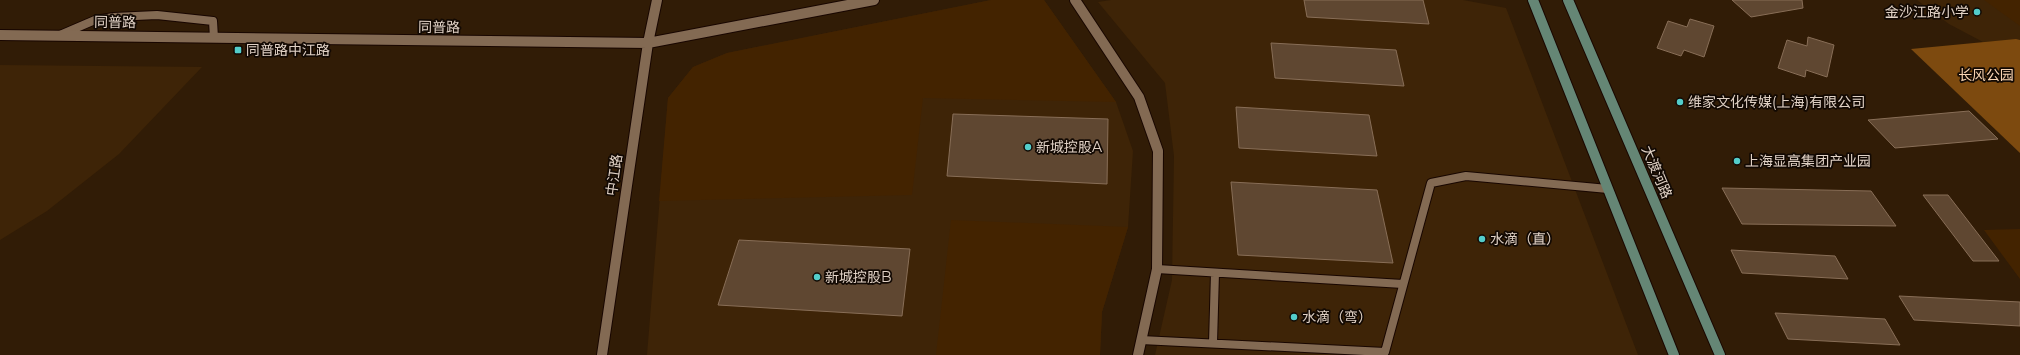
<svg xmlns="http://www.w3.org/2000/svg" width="2020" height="355" font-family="Montserrat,'Noto Sans SC',sans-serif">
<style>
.built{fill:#3e2407}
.green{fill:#432300}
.forest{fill:#7d4a0f}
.building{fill:#5f4731;stroke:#886e57}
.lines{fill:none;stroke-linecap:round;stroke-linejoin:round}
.service-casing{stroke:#180600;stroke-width:10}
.minor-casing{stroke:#180600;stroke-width:12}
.tertiary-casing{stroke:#180600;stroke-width:12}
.secondary-casing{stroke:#180600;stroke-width:12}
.service{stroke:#836a53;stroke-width:8}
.minor{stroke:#836a53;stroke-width:10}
.tertiary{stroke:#836a53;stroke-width:10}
.secondary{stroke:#658675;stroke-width:10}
.poi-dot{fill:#53cdca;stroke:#120903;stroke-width:1.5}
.labels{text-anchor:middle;stroke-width:3.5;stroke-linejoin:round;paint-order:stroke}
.poi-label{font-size:14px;fill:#e0d1c5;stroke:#120903;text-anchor:start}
.street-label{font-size:14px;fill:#e0d1c5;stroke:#120903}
.park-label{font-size:14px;fill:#f9d4b3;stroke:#120903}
</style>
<rect width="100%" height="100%" fill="#311c06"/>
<path class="built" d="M991 0H1044L1116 102 1133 151 1128 227 1102 312 1100 355H647L668 98 693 67 727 53Z
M1111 0H1463L1506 8 1638 355H1155L1172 280 1174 156 1165 83 1098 2Z
M1917 0H2020V40L1983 42 1949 24Z
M0 65 202 67 119 154 47 211 0 240Z"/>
<path class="green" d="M991 0H1044L1116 102 923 98 912 195 659 201 668 98 693 67 727 53Z
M1984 0H2020V26Z
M951 220 1128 227 1102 312 1100 355H936Z
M2020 229V279L1984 230Z"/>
<path class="forest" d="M2016 39 2020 40V153L1911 49Z"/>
<path class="building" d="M1304 0H1423L1429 24 1307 17Z
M1732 0H1802L1803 8 1751 17Z
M1690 19 1714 26 1704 57 1684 50 1681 56 1657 48 1668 21 1687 27Z
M1808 37 1834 45 1827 77 1806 70 1805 77 1778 68 1787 40 1807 46Z
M1271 43 1396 50 1404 86 1275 78Z
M1236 107 1369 115 1377 156 1239 148Z
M1969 111 1998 139 1895 148 1868 120Z
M953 114 1108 119 1107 184 947 176Z
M1231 182 1377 190 1393 263 1238 255Z
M1722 188 1871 191 1896 226 1742 224Z
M1923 195H1948L1999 261H1973Z
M739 240 910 249 902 316 718 305Z
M1731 250 1835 256 1848 279 1742 273Z
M1899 296 2020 302V326L1914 320Z
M1775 313 1885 319 1900 345 1788 339Z"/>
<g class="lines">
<g class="service-casing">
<path id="service" d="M60 35 95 20 114 17 157 15 213 21 214 38
M1157 269 1403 284
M1141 340 1385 352 1431 183 1466 176 1608 189
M1213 343 1215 273"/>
</g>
<g class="minor-casing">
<path id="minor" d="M1075 0 1139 97 1158 151 1157 269 1138 355"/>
</g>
<g class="tertiary-casing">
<path id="tertiary" d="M0 35 648 43 874 0
M602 355 648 43 657 0"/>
</g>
<g class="secondary-casing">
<path id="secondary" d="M1533 0 1674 355
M1568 0 1720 355"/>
</g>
<use href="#service" class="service"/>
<use href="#minor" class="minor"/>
<use href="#tertiary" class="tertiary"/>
<use href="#secondary" class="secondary"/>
</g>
<g class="poi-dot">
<circle cx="1977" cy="12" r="4"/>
<rect x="234" y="46" width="8" height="8" rx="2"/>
<circle cx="1680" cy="102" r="4"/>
<circle cx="1028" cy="147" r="4"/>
<circle cx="1737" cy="161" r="4"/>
<circle cx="1482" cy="239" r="4"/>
<circle cx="817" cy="277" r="4"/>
<circle cx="1294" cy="317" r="4"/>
</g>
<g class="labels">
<g class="poi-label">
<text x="1969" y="17" text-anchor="end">金沙江路小学</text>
<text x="246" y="55">同普路中江路</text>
<text x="1688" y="107">维家文化传媒(上海)有限公司</text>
<text x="1036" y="152">新城控股A</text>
<text x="1745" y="166">上海显高集团产业园</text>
<text x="1490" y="244">水滴（直）</text>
<text x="825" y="282">新城控股B</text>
<text x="1302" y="322">水滴（弯）</text>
</g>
<g class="street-label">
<text transform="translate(115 22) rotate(1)" y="5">同普路</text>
<text transform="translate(439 27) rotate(1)" y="5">同普路</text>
<text transform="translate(1657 172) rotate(67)" y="5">大渡河路</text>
<text transform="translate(614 175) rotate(-82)" y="5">中江路</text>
</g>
<g class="park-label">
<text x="1986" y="80">长风公园</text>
</g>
</g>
</svg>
